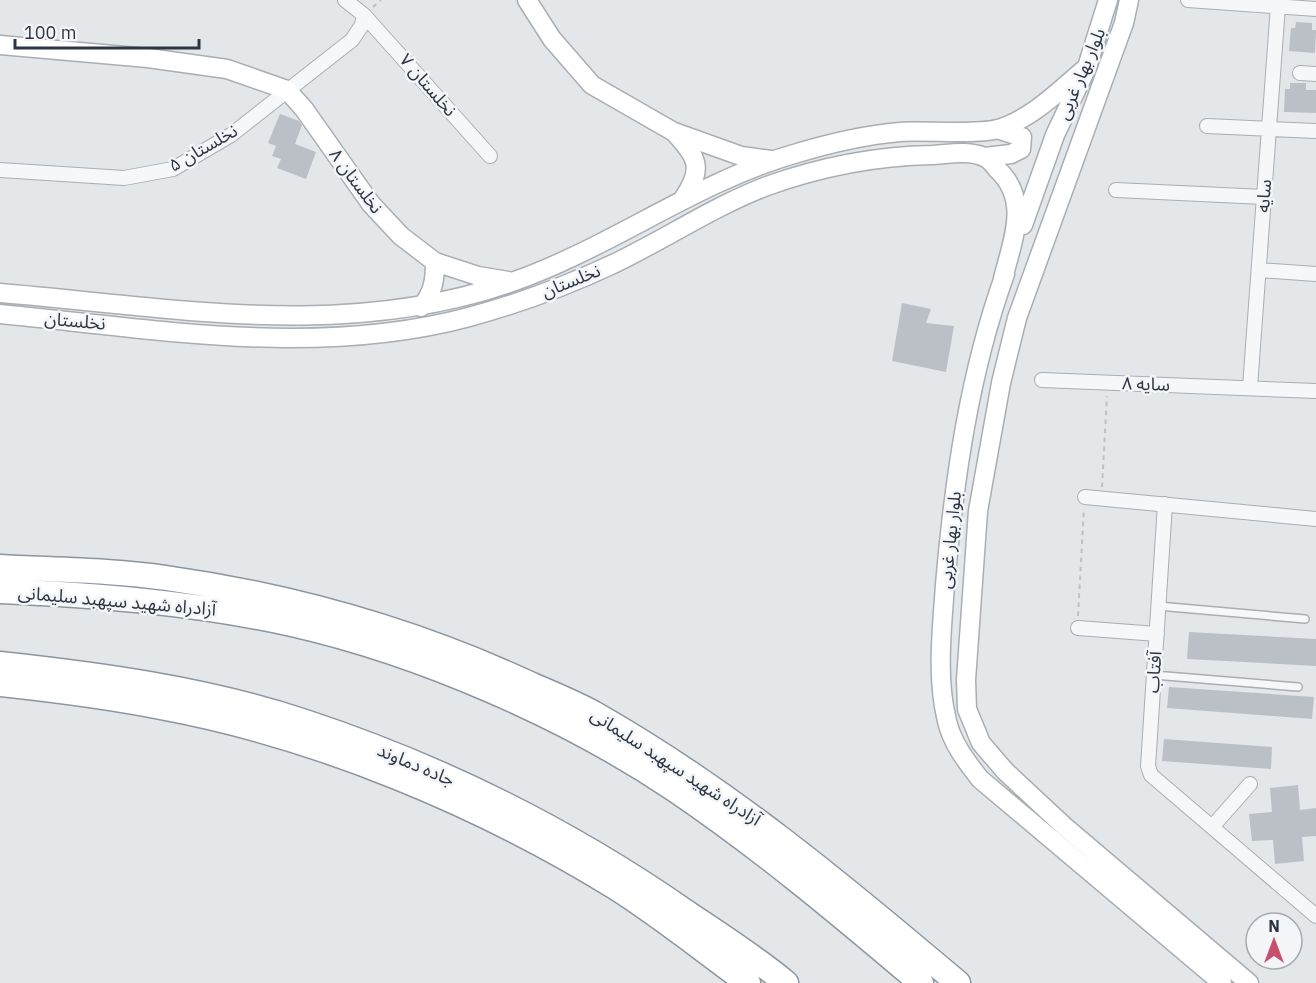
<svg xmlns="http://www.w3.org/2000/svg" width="1316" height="983" font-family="'IBM Plex Sans','Noto Sans Arabic',sans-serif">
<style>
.building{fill:#bbc0c7}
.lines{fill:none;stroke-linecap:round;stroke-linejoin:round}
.lane-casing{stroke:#a8aeb4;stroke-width:10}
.street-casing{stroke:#a8aeb4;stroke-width:16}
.secondary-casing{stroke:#a8aeb4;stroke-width:21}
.highway-casing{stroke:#8b95a0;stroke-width:27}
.path{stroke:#bdc1c6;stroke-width:2;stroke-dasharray:4.5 4.5;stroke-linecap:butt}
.lane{stroke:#f6f7f9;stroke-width:7}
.street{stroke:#f6f7f9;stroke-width:14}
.secondary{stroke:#fff;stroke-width:18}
.highway{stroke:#fff;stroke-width:24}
.labels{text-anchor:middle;stroke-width:5;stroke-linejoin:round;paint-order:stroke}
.street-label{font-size:18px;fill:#2c3642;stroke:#f3f5f8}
</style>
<rect width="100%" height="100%" fill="#e3e7ea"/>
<path class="building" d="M1296 22 1312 23V30H1316L1315 53 1289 51 1291 28H1295Z
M1290 83H1306V90H1316V113L1284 112 1285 89H1290Z
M280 114 299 121 302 125 295 144 316 152 306 179 277 168 281 159 272 156 276 146 268 143Z
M902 303 931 309 926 323 954 326 946 372 892 361Z
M1189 632 1316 639V666L1187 659Z
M1169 687 1314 697 1312 719 1167 708Z
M1164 739 1272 747 1271 769 1162 761Z
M1298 785 1300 810 1316 808V836L1302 837 1304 861 1275 864 1273 840 1252 841 1249 814 1272 812 1270 788Z"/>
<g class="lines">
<g class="lane-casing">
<path id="lane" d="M1158 606 1305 619
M1154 675 1298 687"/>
</g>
<g class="street-casing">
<path id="street" d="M1188 0 1316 9
M364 15 490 156
M1300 73 1316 74
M1207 126 1316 131
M0 170 124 178 173 169 231 135 352 40 362 25 364 15 345 0
M1116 190 1264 197
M1259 270 1316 274
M1042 380 1316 391
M1250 387 1278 6
M1085 497 1316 519
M1165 504 1148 766 1151 775 1316 916
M1078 628 1157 634
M1212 827 1250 784"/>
</g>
<g class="secondary-casing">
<path id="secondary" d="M527 0 552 39 592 85 674 132
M1129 0 1124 23 1017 318 1001 383 978 511 966 680 967 709 981 743 1005 771 1064 826 1249 983
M0 45 148 58 227 69 287 90 304 109 371 204 401 236 435 262 478 276 508 281
M985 157 1011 154 1021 149 1022 137 997 129
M683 199C704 168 698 158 674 132L741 156 771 160
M1023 225 1055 135 1087 67 1108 0
M1005 274C969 374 954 480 945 585 942 629 936 677 947 721 952 743 966 761 980 779L1222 983
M0 293C171 307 345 341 512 282 610 248 694 183 794 154 827 144 865 135 900 132 926 130 975 135 998 129 1032 119 1061 89 1087 67
M421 307C433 293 435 281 435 262
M0 314C155 329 316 358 469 317 517 304 566 286 611 265 664 240 712 207 767 186 820 167 876 156 932 155 948 154 970 150 984 157 989 159 994 165 997 169 1032 201 1011 243 1002 283"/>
</g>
<g class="highway-casing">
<path id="highway" d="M0 567C55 570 112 570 166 578 293 596 416 631 532 685 553 694 575 703 595 714 727 789 842 885 958 983
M0 591C98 595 196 603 292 624 420 653 565 716 674 789 761 848 841 915 921 983
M0 664C101 675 205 689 302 721 439 766 568 830 686 912 720 935 755 957 786 983
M0 684C56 690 111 697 166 708 320 737 482 805 615 887 661 916 704 951 748 983"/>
</g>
<path class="path" d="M373 7 381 0
M1102 487 1107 396
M1078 616 1084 508"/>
<use href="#lane" class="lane"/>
<use href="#street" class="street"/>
<use href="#secondary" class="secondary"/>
<use href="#highway" class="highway"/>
</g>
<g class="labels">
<g class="street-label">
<text transform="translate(1081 74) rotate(-67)" y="6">بلوار بهار غربی</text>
<text transform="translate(428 85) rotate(49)" y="6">نخلستان ۷</text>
<text transform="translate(203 148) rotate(-30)" y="6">نخلستان ۵</text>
<text transform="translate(356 181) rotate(53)" y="6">نخلستان ۸</text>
<text transform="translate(1264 196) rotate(-86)" y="6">سایه</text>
<text transform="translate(571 281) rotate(-22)" y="6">نخلستان</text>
<text transform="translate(75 321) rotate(5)" y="6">نخلستان</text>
<text transform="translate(1146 384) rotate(2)" y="6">سایه ۸</text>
<text transform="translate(950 540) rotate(-84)" y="6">بلوار بهار غربی</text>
<text transform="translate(117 601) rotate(5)" y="6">آزادراه شهید سپهبد سلیمانی</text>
<text transform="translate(1154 672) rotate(-86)" y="6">آفتاب</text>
<text transform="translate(416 765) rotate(23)" y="6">جاده دماوند</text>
<text transform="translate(676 767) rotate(33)" y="6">آزادراه شهید سپهبد سلیمانی</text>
</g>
</g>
<g transform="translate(1274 941)"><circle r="28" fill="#f3f5f8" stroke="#a3a9af" stroke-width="1.5"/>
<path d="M0-4.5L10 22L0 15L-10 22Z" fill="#c8506c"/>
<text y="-9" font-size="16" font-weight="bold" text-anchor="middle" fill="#2c3642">N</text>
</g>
<path d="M15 39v9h184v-9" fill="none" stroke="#2c3642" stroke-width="3"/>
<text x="24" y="39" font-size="18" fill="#2c3642" stroke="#f3f5f8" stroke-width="4.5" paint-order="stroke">100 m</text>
</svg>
